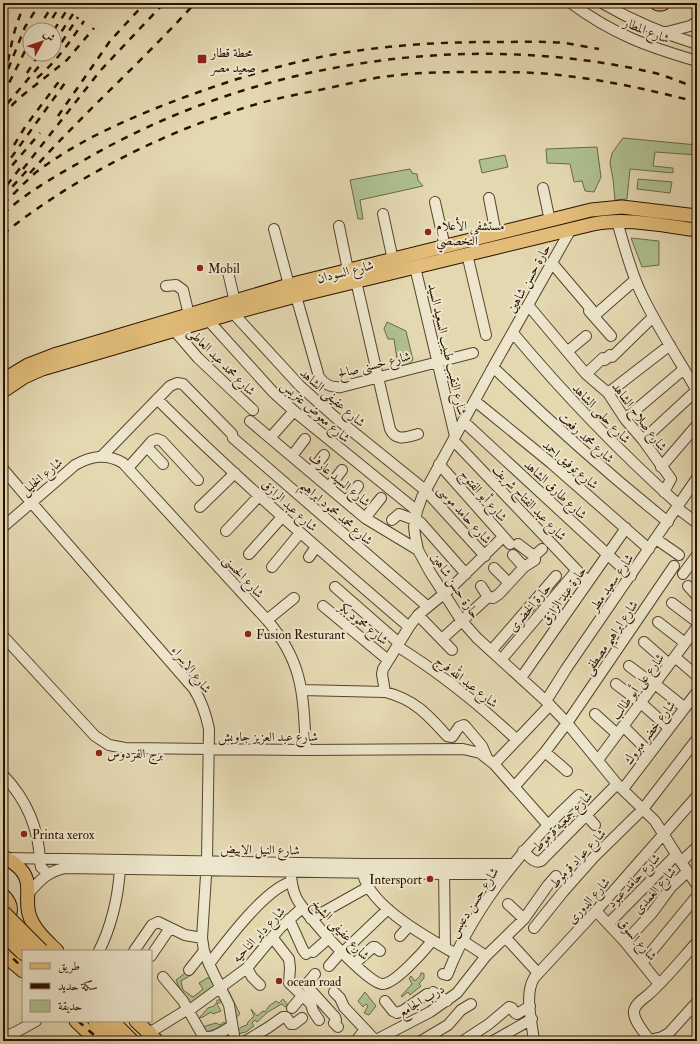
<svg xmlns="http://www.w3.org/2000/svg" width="700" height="1044" font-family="'IM FELL Double Pica',Amiri,serif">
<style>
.green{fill:#afc090;stroke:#6c6848}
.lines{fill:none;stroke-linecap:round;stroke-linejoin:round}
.minor-casing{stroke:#58432c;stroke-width:12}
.major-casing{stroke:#2a1100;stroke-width:15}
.highway-casing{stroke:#2a1100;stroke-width:17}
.minor{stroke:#ede6cc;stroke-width:10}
.major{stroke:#e2bc78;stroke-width:13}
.highway{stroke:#e2bc78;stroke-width:15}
.rail{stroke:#2a1100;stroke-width:2.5;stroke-dasharray:7 7;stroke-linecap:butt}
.highway-bridge-casing{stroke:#2a1100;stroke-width:17;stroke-linecap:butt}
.highway-bridge{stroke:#e2bc78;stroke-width:15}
.poi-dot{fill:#8f2418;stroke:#ede6cc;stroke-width:1.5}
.labels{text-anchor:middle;stroke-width:4;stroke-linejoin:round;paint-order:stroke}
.street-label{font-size:13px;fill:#2a1100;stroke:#ede6cc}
.poi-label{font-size:13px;fill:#2a1100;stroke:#ede6cc;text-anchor:start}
</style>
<rect width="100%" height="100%" fill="#e4d8b1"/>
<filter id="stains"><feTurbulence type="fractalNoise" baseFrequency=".005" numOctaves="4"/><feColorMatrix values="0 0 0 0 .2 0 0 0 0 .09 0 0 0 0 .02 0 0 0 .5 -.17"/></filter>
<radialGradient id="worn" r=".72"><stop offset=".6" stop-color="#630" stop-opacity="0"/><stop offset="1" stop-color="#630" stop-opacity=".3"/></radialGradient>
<path class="green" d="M623 138 697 145V155L655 152 653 166 673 168V173L630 169 627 199 615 200 613 179 610 163 612 153Z
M597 147 601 177 594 192 585 191 582 181 574 182 570 164 547 163 546 149Z
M505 155 508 167 482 173 479 160Z
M410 169 412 173 417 174 418 180 423 186 360 200 363 219H358L350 180Z
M638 179 672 182 670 193 637 189Z
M631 238 659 241V265L642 267Z
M387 322 406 331 413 360 408 366H401L397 359 394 339H388L384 329Z
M189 970 193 974 181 981 183 990 193 997 203 989 199 983 207 978H212L218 989 202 999 201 997 192 1002 191 1009 202 1027 216 1023 220 1025 224 1022 228 1028 216 1035 206 1037C196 1025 191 1010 183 998L185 996 179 987 176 980Z
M421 973H423L424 974V978L419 984 421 986 410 995 408 992 402 997 401 996 412 984 409 978 411 976 415 981 420 976Z
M223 987H225L228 990 240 1014 234 1019 238 1031 241 1027 247 1025 248 1022 254 1016 251 1009 257 1016 263 1011 265 1012 269 1006 276 1001 279 1003 283 999 288 1005 285 1007 282 1004 280 1005 268 1012 257 1022 255 1020 252 1023 254 1026 246 1032 237 1034Z
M365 992 376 1006 369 1015 364 1013 368 1006 366 1004 363 1007 358 1001Z
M217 1000H225L217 1004 221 1011 213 1014 211 1012 203 1017 199 1018 208 1008 214 1006 217 1002Z"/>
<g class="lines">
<g class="minor-casing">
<path id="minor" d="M571 3C612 34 649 47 697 61
M602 3C633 21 664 34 697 44
M663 33 690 26 697 22
M543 188 550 221
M489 198 496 234
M435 202 445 247
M383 214 393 260
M617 221C624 245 630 270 641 293 657 327 678 358 697 391
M339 226 348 270
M274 229 289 285
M571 229 493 367 422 497 417 511 414 527 415 535 418 550 430 572 461 620 477 638 546 701 567 723 617 784 655 821 681 862 697 885
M467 254 486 335
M552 263 591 309 589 311 611 336
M415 267 455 436
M228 272 235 302
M356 281 390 429C396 442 407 437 418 434
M166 286 176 285 183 290 189 315
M296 296 319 377C325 385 331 388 341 387L473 353
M528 305 586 374 608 393 625 419 643 440 671 479 664 492
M233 313 300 386 336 418 425 490 485 556
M594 316 635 280
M208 320 273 392 294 411 417 511
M174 330 198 358 253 410
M513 333C564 394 620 452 679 505
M568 351 586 336
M493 367C549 421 607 473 668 522
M586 374 603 358 605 360 610 355 612 357 653 317
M608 393 670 345
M157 399C237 479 323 553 409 627
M475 401 551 463 649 549
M625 419 684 369
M250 421 365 518 418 550
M463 421 631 576
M270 438 294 411
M453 440 588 582
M643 440 697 390
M147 447 163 464
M102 456 170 386 177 383 183 384 232 434 233 438 427 606
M292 456 305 439
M439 464 510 544
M661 467 697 425
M128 468 152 441 157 439 162 441 198 480
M3 469 31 502 194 689C202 702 206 714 209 729L207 860 202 938 204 951 209 964 229 1005 235 1041
M311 472 324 455
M329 487 342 470
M346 502 358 486
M200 507 235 473
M677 508 697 523
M365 518 381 498
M392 520 399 514 418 521 421 523 466 574
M3 527 75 465C91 456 106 453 123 463L267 620C304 663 303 695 306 750
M226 531 259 496
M656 539 679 555
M518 544 534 556
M249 554 282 517
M513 555 524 567
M309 557 316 547
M272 567 300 533
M494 568 509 583
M683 574 697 555
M481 586 488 597
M688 586 697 596
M335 587 399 643
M672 603 697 622
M323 606 388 660
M418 615 452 650
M267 620 294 598
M658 622 685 643
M3 636 95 736 109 745 125 748 306 750 463 749 480 753 494 764 548 825
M442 639 488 597 493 598 499 594 524 567 535 560 534 556 542 549
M644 642 669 664
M397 646C440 673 480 705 517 740
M491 651 556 576
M675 657 697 676
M501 660 577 570
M629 666 654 685
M521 678 626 528
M616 684 641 703 669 728
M655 684 685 708
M301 690 385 692C414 699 428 715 447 736L452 737 459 727 464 725 466 727 482 746 487 758
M385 692 382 674 383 669 409 627 418 615 451 588 503 537
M546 701 566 669 697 478
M595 714 617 734
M623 726 650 753
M545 752 567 771
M598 760 697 627
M494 764 550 705
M3 775C27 800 39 828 40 862L41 867 48 874
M514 787 545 752 567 723 674 566
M623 789 697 692
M586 815 595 825
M523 851C529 856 534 864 541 861L617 784
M7 858 362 864H514
M681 862 697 847
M290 864C291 876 291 887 296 897 303 913 367 983 382 984 394 985 424 951 432 941
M444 867 445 947
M362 868C364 904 428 938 456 954
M28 894C39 881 48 871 65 868L444 874H506
M508 904 524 919
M596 911 625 942 659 984
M289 919 303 950 306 954
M311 919 368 887
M608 924 676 855
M534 928 563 892 594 857 643 809 697 739
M400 936 409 926
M272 937 289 959 290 968 289 983 311 1004 313 1011 319 1020
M506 938 538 973
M463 941 486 956
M625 942 652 913 671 887 687 872
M99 951C112 925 118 898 120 869
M134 951 152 925 158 922 185 935 202 938
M313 952 329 938
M342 953 388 909
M151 956 170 928
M642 963 697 896
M209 964C226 942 265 889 291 882
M354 964 373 947H375L380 951
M329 966 341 952
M247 968 252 977 260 985
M189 970 204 951
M315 974 306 985 335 1017 336 1020 334 1023 338 1027
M443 974 447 975 448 973C475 904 525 845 579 795
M163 977 183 1001 203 1036C212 1040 223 1031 232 1026
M334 992 340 998 344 1007 376 1041
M433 992 447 1001
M385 1001 393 1011 397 1013 404 1010 427 994
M292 1008 302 996
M149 1033 188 1009H191L247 968 280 928 302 908
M3 1037 16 1032 36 1021
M376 1040 430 1012 457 993 486 956 524 919 548 885 556 876
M246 1041 269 1027 283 1017H286L291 1024H294L302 1018
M356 1041 365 1029
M421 1041 448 1025 461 1010 471 1004
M463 1041 489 1024 509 1007 512 1008 515 1013 517 1014 530 1006
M493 1041 532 1019
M534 1041C532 1022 524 995 534 978L596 911 697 796
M646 1041 662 1037 669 1033 697 1002
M650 1041C645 1033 633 1021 634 1011 635 1004 643 999 648 995 666 979 681 960 697 942"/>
</g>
<g class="major-casing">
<path id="major" d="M3 380 28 365 54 355 289 285 591 210 622 207 697 216
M3 391 24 377 42 369 233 313 296 296 593 224C626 217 664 226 697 230
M3 857C8 858 12 862 16 865 35 880 24 896 29 914 33 929 47 941 57 951
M3 895C13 905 13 914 3 923
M3 954 23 971
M76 1021 97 1041
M136 1021 156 1040"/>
</g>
<g class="highway-casing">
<path id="highway" d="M658 3H662
M96 1021 116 1041
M111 1021 131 1041
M149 1033 151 1041"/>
</g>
<use href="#minor" class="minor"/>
<use href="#major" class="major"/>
<use href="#highway" class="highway"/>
<path class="rail" d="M37 30 54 3
M45 30 60 6
M54 30 67 10
M54 43 73 14
M54 54 78 17
M8 61C12 41 16 20 26 3
M27 73 39 54
M37 78C56 62 70 42 84 21
M3 82 25 27 40 3
M3 95 30 41
M7 104 40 65 47 54
M58 116 110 41 145 3
M3 117 13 104 23 95 67 60 94 28
M14 145 25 127 60 80
M3 169 65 83
M23 169 100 71 164 3
M30 173C82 114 142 62 195 3
M3 176 40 133
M7 185 24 163
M3 197 31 166
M3 204C14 194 24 183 35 173 77 141 127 119 177 100 220 84 265 69 311 59 371 46 433 42 494 42 518 42 542 41 565 43 576 45 588 47 599 49
M3 214C27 192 57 175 86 159 253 62 466 29 655 73 669 77 683 83 697 88
M3 234C76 176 167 130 257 104 281 97 305 93 329 88 352 83 375 77 398 75 426 72 454 72 483 72 511 72 539 72 567 76 611 81 654 91 697 102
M3 949 23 968
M78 1021 101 1041"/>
<g class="highway-bridge-casing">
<path id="highway-bridge" d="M3 913 41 951
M3 933 23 952"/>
</g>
<use href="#highway-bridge" class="highway-bridge"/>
</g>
<g class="poi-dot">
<rect x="197" y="54" width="10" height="10" rx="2"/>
<circle cx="428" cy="232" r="4"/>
<circle cx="200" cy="268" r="4"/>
<circle cx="248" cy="634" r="4"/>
<circle cx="99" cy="753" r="4"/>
<circle cx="24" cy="834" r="4"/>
<circle cx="430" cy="879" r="4"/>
<circle cx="279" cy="981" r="4"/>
</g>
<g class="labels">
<g class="street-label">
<text transform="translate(647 30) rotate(22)" y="5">شارع المطار</text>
<text transform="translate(345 271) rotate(-14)" y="5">شارع السودان</text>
<text transform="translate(528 278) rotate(-61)" y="5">حارة حسن شاهين</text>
<text transform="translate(448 349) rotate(77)" y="5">شارع النقيب طبيب السعيد السيد</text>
<text transform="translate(222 361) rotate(45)" y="5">شارع محمد عبد العاطى</text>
<text transform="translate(374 364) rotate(-14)" y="5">شارع حسنى صالح</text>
<text transform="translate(333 397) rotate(41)" y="5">شارع عفيفى الشاهد</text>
<text transform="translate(316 411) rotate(41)" y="5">شارع معوض عتريس</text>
<text transform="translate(602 413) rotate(46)" y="5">شارع حلمى الشاهد</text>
<text transform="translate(640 416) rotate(53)" y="5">شارع صلاح الشاهد</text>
<text transform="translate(587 437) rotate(42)" y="5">شارع محمد رفعت</text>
<text transform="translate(571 464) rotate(40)" y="5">شارع توفيق احمد</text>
<text transform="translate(41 476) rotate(-40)" y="5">شارع الخليل</text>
<text transform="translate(340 479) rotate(40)" y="5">شارع السيد عارف</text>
<text transform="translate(556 489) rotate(43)" y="5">شارع طارق الشاهد</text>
<text transform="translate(484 495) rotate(49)" y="5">شارع أبو الفتوح</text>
<text transform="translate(530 502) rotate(46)" y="5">شارع عبد الفتاح شريف</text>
<text transform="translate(290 505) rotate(42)" y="5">شارع عبد الرازق</text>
<text transform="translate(337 512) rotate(41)" y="5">شارع محمد محمود ابراهيم</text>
<text transform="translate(465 514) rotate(48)" y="5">شارع حامد موسى</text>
<text transform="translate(244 576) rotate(47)" y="5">شارع الحسنى</text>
<text transform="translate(611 582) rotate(-55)" y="5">شارع سعيد مطر</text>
<text transform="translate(456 585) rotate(56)" y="5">حارة حسن شاهين</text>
<text transform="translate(563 595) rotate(-55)" y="5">حارة عبد الرازق</text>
<text transform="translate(529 607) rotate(-50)" y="5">حارة الخضرى</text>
<text transform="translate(364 623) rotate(39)" y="5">شارع محمود بكر</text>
<text transform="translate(610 637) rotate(-56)" y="5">شارع ابراهيم مصطفى</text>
<text transform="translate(192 669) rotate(52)" y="5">شارع الاسراء</text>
<text transform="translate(467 681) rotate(38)" y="5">شارع عبد الله فرج</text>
<text transform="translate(637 686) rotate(-53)" y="5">شارع على أبو طالب</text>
<text transform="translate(649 732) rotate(-53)" y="5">شارع خضر مبروك</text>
<text x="268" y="741">شارع عبد العزيز جاويش</text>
<text transform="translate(562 821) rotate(-45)" y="5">شارع جمعيه قرموط</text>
<text transform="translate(260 849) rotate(1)" y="5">شارع النيل الابيض</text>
<text transform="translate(577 858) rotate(-47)" y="5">شارع عواد قرموط</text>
<text transform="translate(633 880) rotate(-46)" y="5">شارع حامد عبود</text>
<text transform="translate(654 890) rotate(-49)" y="5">شارع الغمدى</text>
<text transform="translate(588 900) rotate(-48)" y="5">شارع الدورى</text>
<text transform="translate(473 902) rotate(-57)" y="5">شارع حسن دعبس</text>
<text transform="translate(341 929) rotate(47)" y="5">شارع عفيفى الشيخ</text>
<text transform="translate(258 934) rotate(-47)" y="5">شارع داير الناحيه</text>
<text transform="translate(638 939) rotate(49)" y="5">شارع السوق</text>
<text transform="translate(421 1000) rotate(-31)" y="5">درب الجامع</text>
</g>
<g class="poi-label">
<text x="211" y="57">محطة قطار<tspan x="211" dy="15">صعيد مصر</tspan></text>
<text x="436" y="230">مستشفي الأعلام<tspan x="436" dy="15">التخصصي</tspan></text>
<text x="208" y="273">Mobil</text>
<text x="256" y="639">Fusion Resturant</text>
<text x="107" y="758">برج الفردوس</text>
<text x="32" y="839">Printa xerox</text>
<text x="422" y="884" text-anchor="end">Intersport</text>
<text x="287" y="986">ocean road</text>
</g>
</g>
<rect width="700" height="1044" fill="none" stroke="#e4d8b1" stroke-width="16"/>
<rect x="4" y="4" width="692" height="1036" fill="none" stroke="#2a1100" stroke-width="2"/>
<rect x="8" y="8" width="684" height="1028" fill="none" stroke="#2a1100"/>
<rect x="22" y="950" width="130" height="72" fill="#ede6cc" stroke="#9f917a"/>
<rect x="30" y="963" width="20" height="6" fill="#e2bc78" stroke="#9f917a"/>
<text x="58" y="970" font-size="12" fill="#2a1100">طريق</text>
<rect x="30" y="983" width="20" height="6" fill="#2a1100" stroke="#9f917a"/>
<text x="58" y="990" font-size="12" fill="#2a1100">سكة حديد</text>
<rect x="30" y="1000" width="20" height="12" fill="#afc090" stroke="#9f917a"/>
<text x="58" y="1010" font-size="12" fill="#2a1100">حديقة</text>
<g transform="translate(42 42) rotate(50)"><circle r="19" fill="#ede6cc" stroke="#9f917a"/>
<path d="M0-3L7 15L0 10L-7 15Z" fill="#8f2418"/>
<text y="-6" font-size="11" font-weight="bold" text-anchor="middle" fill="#2a1100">ش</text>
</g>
<rect width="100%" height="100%" filter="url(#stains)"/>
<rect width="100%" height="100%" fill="url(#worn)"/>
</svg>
